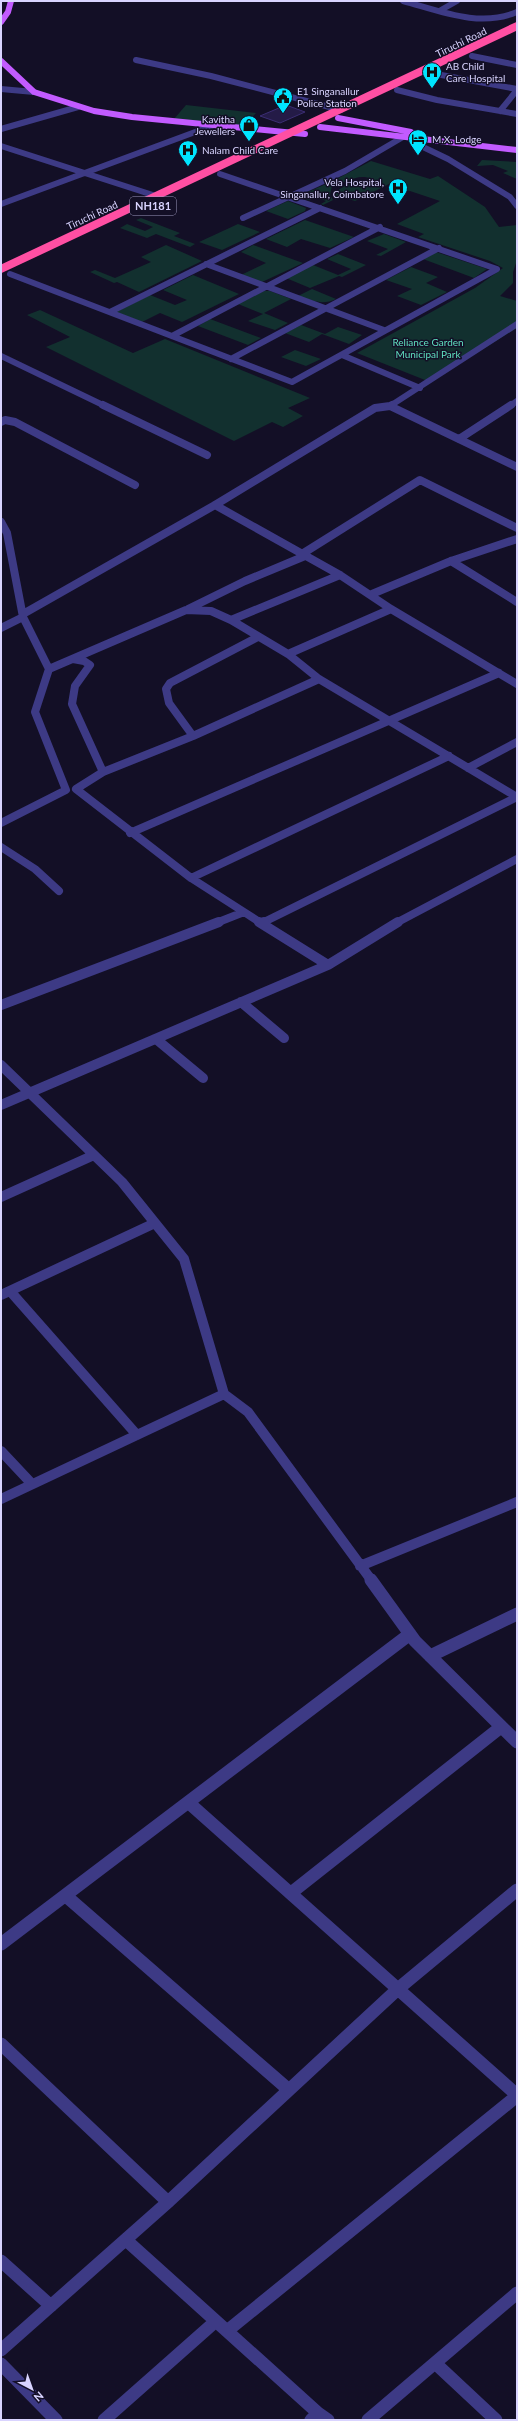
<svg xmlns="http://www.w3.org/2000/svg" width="518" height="2421" font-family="Lato,sans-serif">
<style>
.green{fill:#12302f}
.building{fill:#241b47;stroke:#3b2d73}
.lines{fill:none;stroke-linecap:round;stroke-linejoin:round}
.minor-far3{stroke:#3d3a85;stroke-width:6}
.minor-far2{stroke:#3d3a85;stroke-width:8}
.minor-far1{stroke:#3d3a85;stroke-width:10}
.minor{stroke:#3d3a85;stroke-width:13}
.major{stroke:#c25bff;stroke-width:6}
.highway{stroke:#ff4fa3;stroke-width:8}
.labels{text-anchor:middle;stroke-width:3;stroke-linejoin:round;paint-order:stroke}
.far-street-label{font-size:10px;fill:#d9d4ff;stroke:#130f26}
.far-poi-label{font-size:10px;fill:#d9d4ff;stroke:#130f26;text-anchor:start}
.far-park-label{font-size:10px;fill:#5fe0c0;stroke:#130f26}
.shield{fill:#130f26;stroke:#9e99be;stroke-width:1}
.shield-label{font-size:11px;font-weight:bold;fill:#d9d4ff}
</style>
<rect width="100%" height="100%" fill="#130f26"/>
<path class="green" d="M186 105 256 113 244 126 174 119Z
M482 160 517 162V179L503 173 508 171 493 165 477 166Z
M371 161 430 179 438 176 485 207 499 227 517 225V260L513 272V283L500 296 517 301V328L430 382 357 353 475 288 503 268 490 261 418 237 424 234 397 224 440 201 389 184 355 201 342 197 335 200C333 184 363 180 373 179 352 172 348 187 331 182Z
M326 184 332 186 330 195 333 200 323 205 321 204 326 201 316 197 309 200 297 197Z
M288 201 306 208 305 211 288 219 266 211Z
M141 218 180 233 174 236 195 244 190 247 156 234 147 238 120 228 127 224 145 231 153 227 136 220Z
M305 220 354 237 330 248 301 239 287 247 266 239Z
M238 224 260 232 222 250 199 242Z
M384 234 406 242 381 256 376 255 388 249 367 241Z
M166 245 202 261 139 292 117 282 114 283 90 272 95 270 115 278 151 262 141 257Z
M253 245 303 263 262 282 241 275 266 263 241 252Z
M436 252 487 269 474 278 423 259Z
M338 254 366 265 342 277 339 276 310 288 286 278 313 265 338 275 351 269 327 259Z
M411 267 438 277 426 283 447 292 421 305 397 296 412 289 386 280Z
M193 275 239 294 182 322 160 313 142 322 116 312 150 295 175 305 187 300 163 290Z
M312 289 336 299C322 306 312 300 298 296Z
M264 291H270L291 299 264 313 288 323 275 330 248 321 263 314 238 304Z
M40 310 133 353 165 339 310 398 288 408 303 416 283 427 272 422 234 441 46 347 70 337 27 315Z
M210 319 261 338 248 345 198 326Z
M301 325 325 334 338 327 362 335 349 344 322 334 309 342 285 333Z
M295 350 321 359 306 366 281 357Z"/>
<path class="building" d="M286 105 305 112 280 123 260 116Z"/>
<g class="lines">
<path class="minor-far3" d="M403 1C440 11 480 28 517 12
M441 10 457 1
M472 56 517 65
M136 60 211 76 341 110
M436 74 517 89
M1 89 34 92
M397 90 437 100 517 114
M500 111 517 90
M1 129 78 107
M417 139 423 147 448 159 510 197 517 206
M1 146 156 196
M1 204 214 125
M243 218 345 171 403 137
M206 264 384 330
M10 274 292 382 497 269 220 174
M110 312 320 208
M172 336 380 227
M342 355 420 388
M1 356 105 406
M231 359 439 248
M390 406 517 324
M510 406 517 401"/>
<path class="minor-far2" d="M103 405 207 455
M390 406 392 405
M1 422 5 420 15 422 135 485
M459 439 511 405
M215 505 340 575 391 609 517 684
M1 522 7 533 23 617 49 669 35 712 66 790 1 823
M302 554 420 480 517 528
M451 561 517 602
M372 594 451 561 517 539
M188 609 245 581 305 556
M23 614 215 505 375 408 390 406 517 467
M231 620 340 575
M1 628 23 617
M288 654 391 609
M73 659 84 661 90 665 75 686 72 704 103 772
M49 669 186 610 211 611 231 620 288 654 319 679 517 797
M193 736 169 703 166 689 170 683 258 637
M468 768 517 742
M130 833 499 673
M1 847 35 869 59 891
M191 878 449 756
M244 912 261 923
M216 923 244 912 191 878 76 789 103 772 193 736 319 679
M262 923 517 797
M396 923 517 859"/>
<path class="minor-far1" d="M261 923 264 922
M328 965 398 922
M241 1002 284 1038
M1 1005 219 922
M156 1039 203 1078
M1 1065 122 1182 184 1259 224 1394 248 1412 372 1581
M1 1105 328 965 259 922
M1 1197 94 1155
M10 1291 137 1435
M1 1295 155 1223
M1 1451 32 1484
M1 1499 224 1394
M360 1566 517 1502"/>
<path class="minor" d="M371 1580 415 1641 517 1742
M430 1656 517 1614
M189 1803 517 2095
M291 1893 501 1727
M66 1896 289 2090
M1 1944 410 1634
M1 2044 168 2202
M126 2240 318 2413 311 2420
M1 2261 51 2306
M227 2331 517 2096
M1 2350 168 2202 399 1988 517 1890
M435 2363 496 2420
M1 2364 56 2420
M318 2413 328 2420
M104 2420 216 2321
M368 2420 517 2293"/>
<path class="major" d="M1 22 8 12 11 1
M1 61 34 92 94 111 132 117 305 134
M338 118 411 132
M320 127 517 150"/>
<path class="highway" d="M1 269 517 26"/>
</g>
<defs>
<g id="hospital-pin" transform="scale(1)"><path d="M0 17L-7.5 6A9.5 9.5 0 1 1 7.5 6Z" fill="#00e5ff" stroke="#130f26"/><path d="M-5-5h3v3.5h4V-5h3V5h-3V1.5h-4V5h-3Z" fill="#111"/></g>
<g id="civic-pin" transform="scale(1)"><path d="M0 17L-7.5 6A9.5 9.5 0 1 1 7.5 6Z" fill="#00e5ff" stroke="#130f26"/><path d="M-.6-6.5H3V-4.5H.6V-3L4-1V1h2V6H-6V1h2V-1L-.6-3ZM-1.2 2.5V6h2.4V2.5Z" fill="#111"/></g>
<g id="shop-pin" transform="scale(1)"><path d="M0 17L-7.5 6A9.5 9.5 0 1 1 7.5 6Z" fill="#00e5ff" stroke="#130f26"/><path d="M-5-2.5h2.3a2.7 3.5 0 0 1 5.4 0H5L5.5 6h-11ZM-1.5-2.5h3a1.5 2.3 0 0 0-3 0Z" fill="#111"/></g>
<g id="hotel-pin" transform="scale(1)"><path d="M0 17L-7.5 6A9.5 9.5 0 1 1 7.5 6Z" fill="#00e5ff" stroke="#130f26"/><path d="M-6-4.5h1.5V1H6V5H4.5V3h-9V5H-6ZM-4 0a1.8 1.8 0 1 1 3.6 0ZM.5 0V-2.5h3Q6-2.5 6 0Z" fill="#111"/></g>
</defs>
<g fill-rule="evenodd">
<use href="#hospital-pin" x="432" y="72"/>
<use href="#civic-pin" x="283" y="97"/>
<use href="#shop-pin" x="249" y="125"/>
<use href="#hotel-pin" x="418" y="139"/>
<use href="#hospital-pin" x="188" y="150"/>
<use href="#hospital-pin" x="398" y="188"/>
</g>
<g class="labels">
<g class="far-street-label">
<text transform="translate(461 42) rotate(-26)" y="4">Tiruchi Road</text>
<text transform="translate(92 215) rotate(-25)" y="4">Tiruchi Road</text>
</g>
<g class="far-poi-label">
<text x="446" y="70">AB Child<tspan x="446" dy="12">Care Hospital</tspan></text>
<text x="297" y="95">E1 Singanallur<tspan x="297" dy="12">Police Station</tspan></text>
<text x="235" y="123" text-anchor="end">Kavitha<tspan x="235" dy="12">Jewellers</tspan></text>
<text x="432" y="143">M.X. Lodge</text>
<text x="202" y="154">Nalam Child Care</text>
<text x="384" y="186" text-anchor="end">Vela Hospital,<tspan x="384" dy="12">Singanallur, Coimbatore</tspan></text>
</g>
<g class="far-park-label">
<text x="428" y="346">Reliance Garden<tspan x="428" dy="12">Municipal Park</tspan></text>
</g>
<rect class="shield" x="130" y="197" width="46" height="18" rx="3"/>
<g class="shield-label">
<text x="153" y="210">NH181</text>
</g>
</g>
<rect width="518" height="2421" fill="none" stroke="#d9d4ff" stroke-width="4"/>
<g transform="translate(32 2389) rotate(139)" stroke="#130f26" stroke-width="3" paint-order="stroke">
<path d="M0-3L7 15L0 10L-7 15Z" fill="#d9d4ff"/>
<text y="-6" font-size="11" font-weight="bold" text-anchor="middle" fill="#d9d4ff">N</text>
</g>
</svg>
